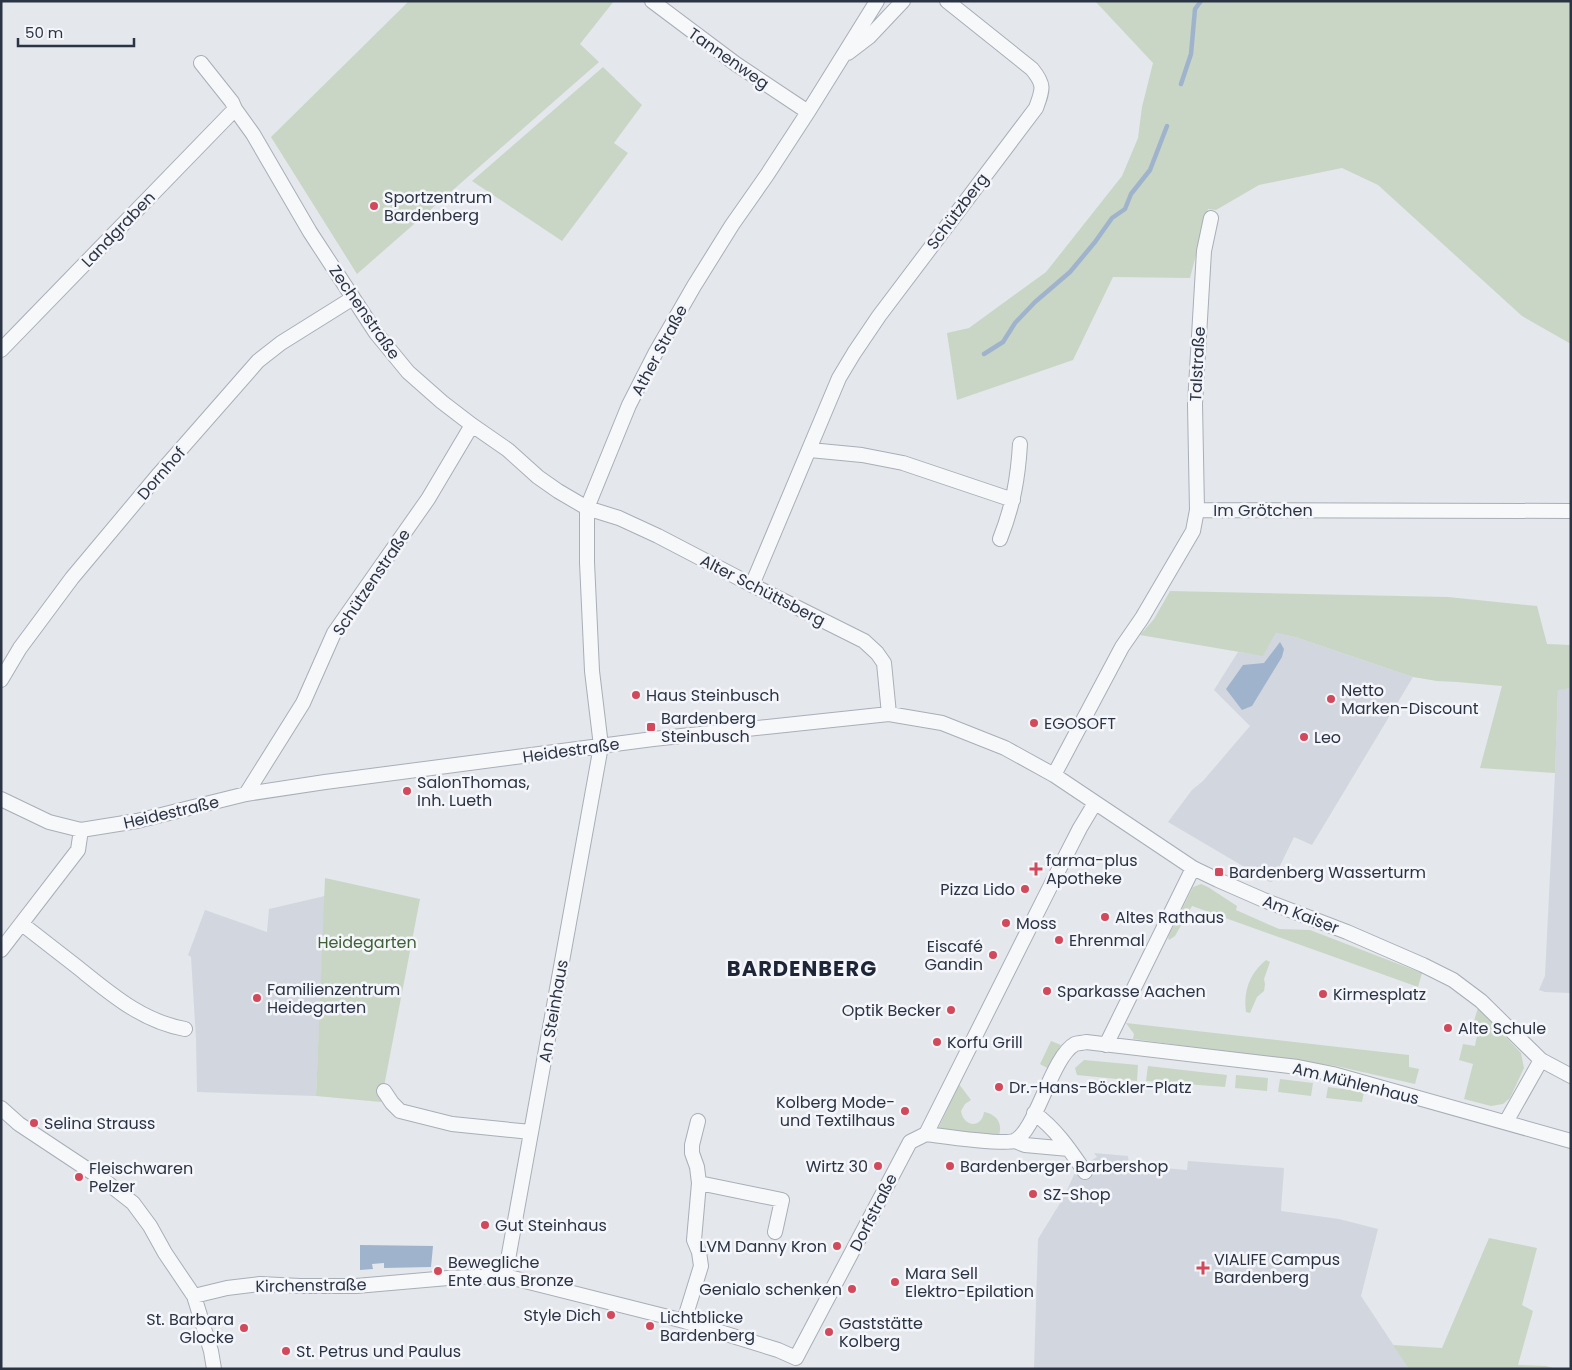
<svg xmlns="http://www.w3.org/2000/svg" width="1572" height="1370" font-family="Poppins,sans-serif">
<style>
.built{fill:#d2d6de}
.green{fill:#c9d6c5}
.water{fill:#9fb4cc}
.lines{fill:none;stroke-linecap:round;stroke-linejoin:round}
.stream{stroke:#9fb4cc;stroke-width:4.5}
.street-casing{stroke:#a9aeb7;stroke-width:16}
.street{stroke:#f7f8fa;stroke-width:14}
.poi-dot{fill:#d1495b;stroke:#f4f6f9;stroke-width:2}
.labels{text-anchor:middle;stroke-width:5;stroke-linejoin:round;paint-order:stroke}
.street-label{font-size:16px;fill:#2b3445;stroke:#f4f6f9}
.poi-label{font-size:16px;fill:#2b3445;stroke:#f4f6f9;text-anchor:start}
.park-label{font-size:16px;fill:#3f6138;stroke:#f4f6f9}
.district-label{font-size:21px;font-weight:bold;letter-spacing:1px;fill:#1d2536;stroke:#f4f6f9}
</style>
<rect width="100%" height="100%" fill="#e4e7ec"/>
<path class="built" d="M1276 633 1295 637 1413 677 1312 845 1294 837 1272 882H1270L1168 822 1192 790 1203 781 1250 726 1214 690 1238 652 1263 655Z
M1571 688V993L1545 992 1539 990 1545 976 1555 773 1558 689Z
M325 896 316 1096 197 1092 196 1039 191 957 188 955 205 910 267 932 269 909Z
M1094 1153 1128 1156 1129 1165 1187 1170 1188 1161 1284 1168 1281 1211 1339 1219 1378 1229 1361 1296 1408 1367 1523 1369H1034L1038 1239 1065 1195 1076 1170 1097 1157Z"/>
<path class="green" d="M409 1H614L580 44 599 62 357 274 271 137Z
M1095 1H1571V344L1522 316 1378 185 1342 168 1259 185 1216 210 1208 209 1190 278 1113 277 1073 360 957 400 947 333 969 328 1046 272 1122 176 1138 138 1142 107 1153 63Z
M603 67 642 105 614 143 628 153 562 241 472 181Z
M1170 591 1448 597 1537 606 1547 644 1571 645V688L1558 690 1555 773 1480 768 1502 686 1457 682 1437 681 1413 677 1295 637 1276 633 1263 656 1140 635 1154 619Z
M325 878 420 899 381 1102 316 1096Z
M1201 884 1208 887 1237 906 1236 910 1279 929 1310 930 1422 973 1418 987 1192 906 1175 936 1169 940 1168 938 1169 935 1193 887Z
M1266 960 1270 962 1264 979 1265 984 1264 991 1257 997 1250 1013 1246 1012C1243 991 1250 973 1266 960Z
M1478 1008 1521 1053 1524 1068 1510 1098 1503 1104 1491 1106 1464 1099 1473 1064 1459 1060 1463 1044 1475 1046 1479 1025 1473 1024Z
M1126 1023 1409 1055V1067L1419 1069 1415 1084 1336 1066 1133 1039 1134 1034Z
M1051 1041 1061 1045 1049 1069 1040 1064Z
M1084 1060 1138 1065 1137 1081 1077 1075 1075 1068Z
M1148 1066 1227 1075 1225 1087 1146 1081Z
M1236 1075 1268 1078 1267 1091 1235 1088Z
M1280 1079 1313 1083 1311 1096 1278 1092Z
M959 1084 971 1100 965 1104 961 1111C964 1128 982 1128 984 1112 996 1114 1003 1123 999 1135L938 1129Z
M1328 1087 1364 1092 1362 1102 1326 1098Z
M1489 1238 1537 1248 1522 1305 1533 1311 1518 1365 1546 1366 1557 1369H1409L1393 1345 1442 1348Z"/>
<path class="water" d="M1280 642 1284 649 1282 657 1252 706 1242 710 1226 689 1243 665 1264 663Z
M360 1245 433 1246 431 1267 384 1268V1263L372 1264 373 1269 360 1270Z"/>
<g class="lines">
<path class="stream" d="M1181 84 1191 54 1195 9 1201 1
M984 354 1003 342 1015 323 1035 302 1070 272 1095 242 1112 218 1125 209 1131 194 1150 170 1167 126"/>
<g class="street-casing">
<path id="street" d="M652 1 736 64 808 112
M848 53 869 37 903 1
M201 63 232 102 235 109 253 134 310 232 376 333 408 372 442 402 472 425 508 450 538 477 558 491 587 508 619 518 658 536 752 585 864 641 877 653 884 663 889 714
M1 350 235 109
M810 450 862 455 903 463 1013 500
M1197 510 1571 511
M1000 539C1013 506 1018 478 1020 444
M752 585 839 378 854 353 879 316 1036 108C1043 89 1045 85 1032 69L947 1
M1 680 20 648 72 578 159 474 258 361 281 343 353 298
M1054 775 1122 647 1142 618 1193 531 1197 510 1195 404 1204 251 1211 218
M246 794 303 703 334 633 428 499 472 425
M1 799 49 822 81 830 137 821 246 794 325 782 653 739 889 714 942 723 1005 748 1054 775 1193 868 1218 880 1266 901 1347 932 1423 965 1453 980 1481 1001 1541 1060 1571 1076
M22 924C40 938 58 952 76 966 110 993 141 1021 185 1029
M1 950 78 850 81 830
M1106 1045 1193 868
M384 1091 392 1103 400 1111 452 1124 531 1132
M1 1108 19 1124 105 1181 133 1203 150 1226 165 1253 194 1296 211 1351 214 1369
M1034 1113C1056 1129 1070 1150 1085 1172
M1506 1122 1541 1060
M926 1134C942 1136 1002 1145 1014 1141 1036 1132 1051 1057 1075 1044 1078 1043 1083 1043 1086 1042L1298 1067 1333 1074 1571 1141
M1015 1141 1025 1145 1069 1149
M699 1183 782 1200 775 1232
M505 1276 601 746 592 671 587 562V508L629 405 656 352 694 286 732 225 767 175 808 112 877 1
M194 1296 227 1288 260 1284 300 1286H356L448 1278 505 1276 684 1321 778 1350 796 1358 910 1142 926 1134 1057 873 1080 828 1095 803
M684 1321 701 1266 699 1252 694 1240 699 1183 697 1167 692 1153V1145L698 1121"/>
</g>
<use href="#street" class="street"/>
</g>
<g class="poi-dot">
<circle cx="374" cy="206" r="5"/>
<circle cx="636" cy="695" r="5"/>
<circle cx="1331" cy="699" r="5"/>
<circle cx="1034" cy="723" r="5"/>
<rect x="646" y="722" width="10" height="10" rx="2.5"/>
<circle cx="1304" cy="737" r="5"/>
<circle cx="407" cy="791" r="5"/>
<path d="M1033.5 861.5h5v5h5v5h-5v5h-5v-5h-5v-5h5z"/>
<rect x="1214" y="867" width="10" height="10" rx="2.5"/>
<circle cx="1025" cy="889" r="5"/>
<circle cx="1105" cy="917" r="5"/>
<circle cx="1006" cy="923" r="5"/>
<circle cx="1059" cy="940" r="5"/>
<circle cx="993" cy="955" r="5"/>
<circle cx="1047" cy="991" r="5"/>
<circle cx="1323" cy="994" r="5"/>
<circle cx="257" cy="998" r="5"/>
<circle cx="951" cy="1010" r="5"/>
<circle cx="1448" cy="1028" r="5"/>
<circle cx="937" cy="1042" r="5"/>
<circle cx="999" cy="1087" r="5"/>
<circle cx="905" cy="1111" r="5"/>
<circle cx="34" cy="1123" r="5"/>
<circle cx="878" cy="1166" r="5"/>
<circle cx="950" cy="1166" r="5"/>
<circle cx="79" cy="1177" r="5"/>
<circle cx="1033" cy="1194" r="5"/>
<circle cx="485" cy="1225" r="5"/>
<circle cx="837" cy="1246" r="5"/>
<path d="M1200.5 1260.5h5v5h5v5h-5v5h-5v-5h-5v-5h5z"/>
<circle cx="438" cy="1271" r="5"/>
<circle cx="895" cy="1282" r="5"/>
<circle cx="852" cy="1289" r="5"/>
<circle cx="611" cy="1315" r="5"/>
<circle cx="650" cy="1326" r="5"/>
<circle cx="244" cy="1328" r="5"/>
<circle cx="829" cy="1332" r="5"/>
<circle cx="286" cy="1351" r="5"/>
</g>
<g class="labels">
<g class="street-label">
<text transform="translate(729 58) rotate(35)" y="6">Tannenweg</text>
<text transform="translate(957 211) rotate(-53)" y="6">Schützberg</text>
<text transform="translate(118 229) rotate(-46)" y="6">Landgraben</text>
<text transform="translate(365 312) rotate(55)" y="6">Zechenstraße</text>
<text transform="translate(659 350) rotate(-62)" y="6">Ather Straße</text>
<text transform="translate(1197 364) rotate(-87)" y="6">Talstraße</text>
<text transform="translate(161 473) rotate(-49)" y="6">Dornhof</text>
<text x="1263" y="516">Im Grötchen</text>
<text transform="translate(371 582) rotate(-56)" y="6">Schützenstraße</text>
<text transform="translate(763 590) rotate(27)" y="6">Alter Schüttsberg</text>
<text transform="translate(571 750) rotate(-8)" y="6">Heidestraße</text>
<text transform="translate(171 812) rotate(-13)" y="6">Heidestraße</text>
<text transform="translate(1301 914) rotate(21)" y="6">Am Kaiser</text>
<text transform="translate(553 1011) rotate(-80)" y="6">An Steinhaus</text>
<text transform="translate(1356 1083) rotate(14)" y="6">Am Mühlenhaus</text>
<text transform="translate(873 1212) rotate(-63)" y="6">Dorfstraße</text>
<text transform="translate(311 1285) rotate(-1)" y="6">Kirchenstraße</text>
</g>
<g class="poi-label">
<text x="384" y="203">Sportzentrum<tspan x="384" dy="18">Bardenberg</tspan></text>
<text x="1341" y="696">Netto<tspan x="1341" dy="18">Marken-Discount</tspan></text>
<text x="646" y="701">Haus Steinbusch</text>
<text x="661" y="724">Bardenberg<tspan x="661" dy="18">Steinbusch</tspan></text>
<text x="1044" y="729">EGOSOFT</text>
<text x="1314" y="743">Leo</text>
<text x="417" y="788">SalonThomas,<tspan x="417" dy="18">Inh. Lueth</tspan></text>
<text x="1046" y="866">farma-plus<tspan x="1046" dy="18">Apotheke</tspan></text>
<text x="1229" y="878">Bardenberg Wasserturm</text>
<text x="1015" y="895" text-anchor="end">Pizza Lido</text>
<text x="1115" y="923">Altes Rathaus</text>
<text x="1016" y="929">Moss</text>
<text x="1069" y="946">Ehrenmal</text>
<text x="983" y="952" text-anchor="end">Eiscafé<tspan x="983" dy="18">Gandin</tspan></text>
<text x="267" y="995">Familienzentrum<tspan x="267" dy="18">Heidegarten</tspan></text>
<text x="1057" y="997">Sparkasse Aachen</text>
<text x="1333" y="1000">Kirmesplatz</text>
<text x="941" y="1016" text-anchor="end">Optik Becker</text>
<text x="1458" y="1034">Alte Schule</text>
<text x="947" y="1048">Korfu Grill</text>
<text x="1009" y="1093">Dr.-Hans-Böckler-Platz</text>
<text x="895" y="1108" text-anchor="end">Kolberg Mode-<tspan x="895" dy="18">und Textilhaus</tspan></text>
<text x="44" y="1129">Selina Strauss</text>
<text x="868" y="1172" text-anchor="end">Wirtz 30</text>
<text x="960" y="1172">Bardenberger Barbershop</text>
<text x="89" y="1174">Fleischwaren<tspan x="89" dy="18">Pelzer</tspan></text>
<text x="1043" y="1200">SZ-Shop</text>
<text x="495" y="1231">Gut Steinhaus</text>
<text x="827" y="1252" text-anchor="end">LVM Danny Kron</text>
<text x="1214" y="1265">VIALIFE Campus<tspan x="1214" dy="18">Bardenberg</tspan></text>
<text x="448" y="1268">Bewegliche<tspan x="448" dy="18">Ente aus Bronze</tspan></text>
<text x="905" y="1279">Mara Sell<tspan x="905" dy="18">Elektro-Epilation</tspan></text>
<text x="842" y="1295" text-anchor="end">Genialo schenken</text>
<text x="601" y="1321" text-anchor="end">Style Dich</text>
<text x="660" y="1323">Lichtblicke<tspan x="660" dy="18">Bardenberg</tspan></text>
<text x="234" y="1325" text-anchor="end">St. Barbara<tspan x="234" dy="18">Glocke</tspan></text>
<text x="839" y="1329">Gaststätte<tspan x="839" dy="18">Kolberg</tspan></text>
<text x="296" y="1357">St. Petrus und Paulus</text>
</g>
<g class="park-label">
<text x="367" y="948">Heidegarten</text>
</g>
<g class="district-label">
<text x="802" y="976">BARDENBERG</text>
</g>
</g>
<rect width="1572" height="1370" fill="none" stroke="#2b3445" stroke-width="5"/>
<path d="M18 38v8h116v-8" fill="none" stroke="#2b3445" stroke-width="2.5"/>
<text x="25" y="38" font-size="15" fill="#2b3445" stroke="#f4f6f9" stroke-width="4" paint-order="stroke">50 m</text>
</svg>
